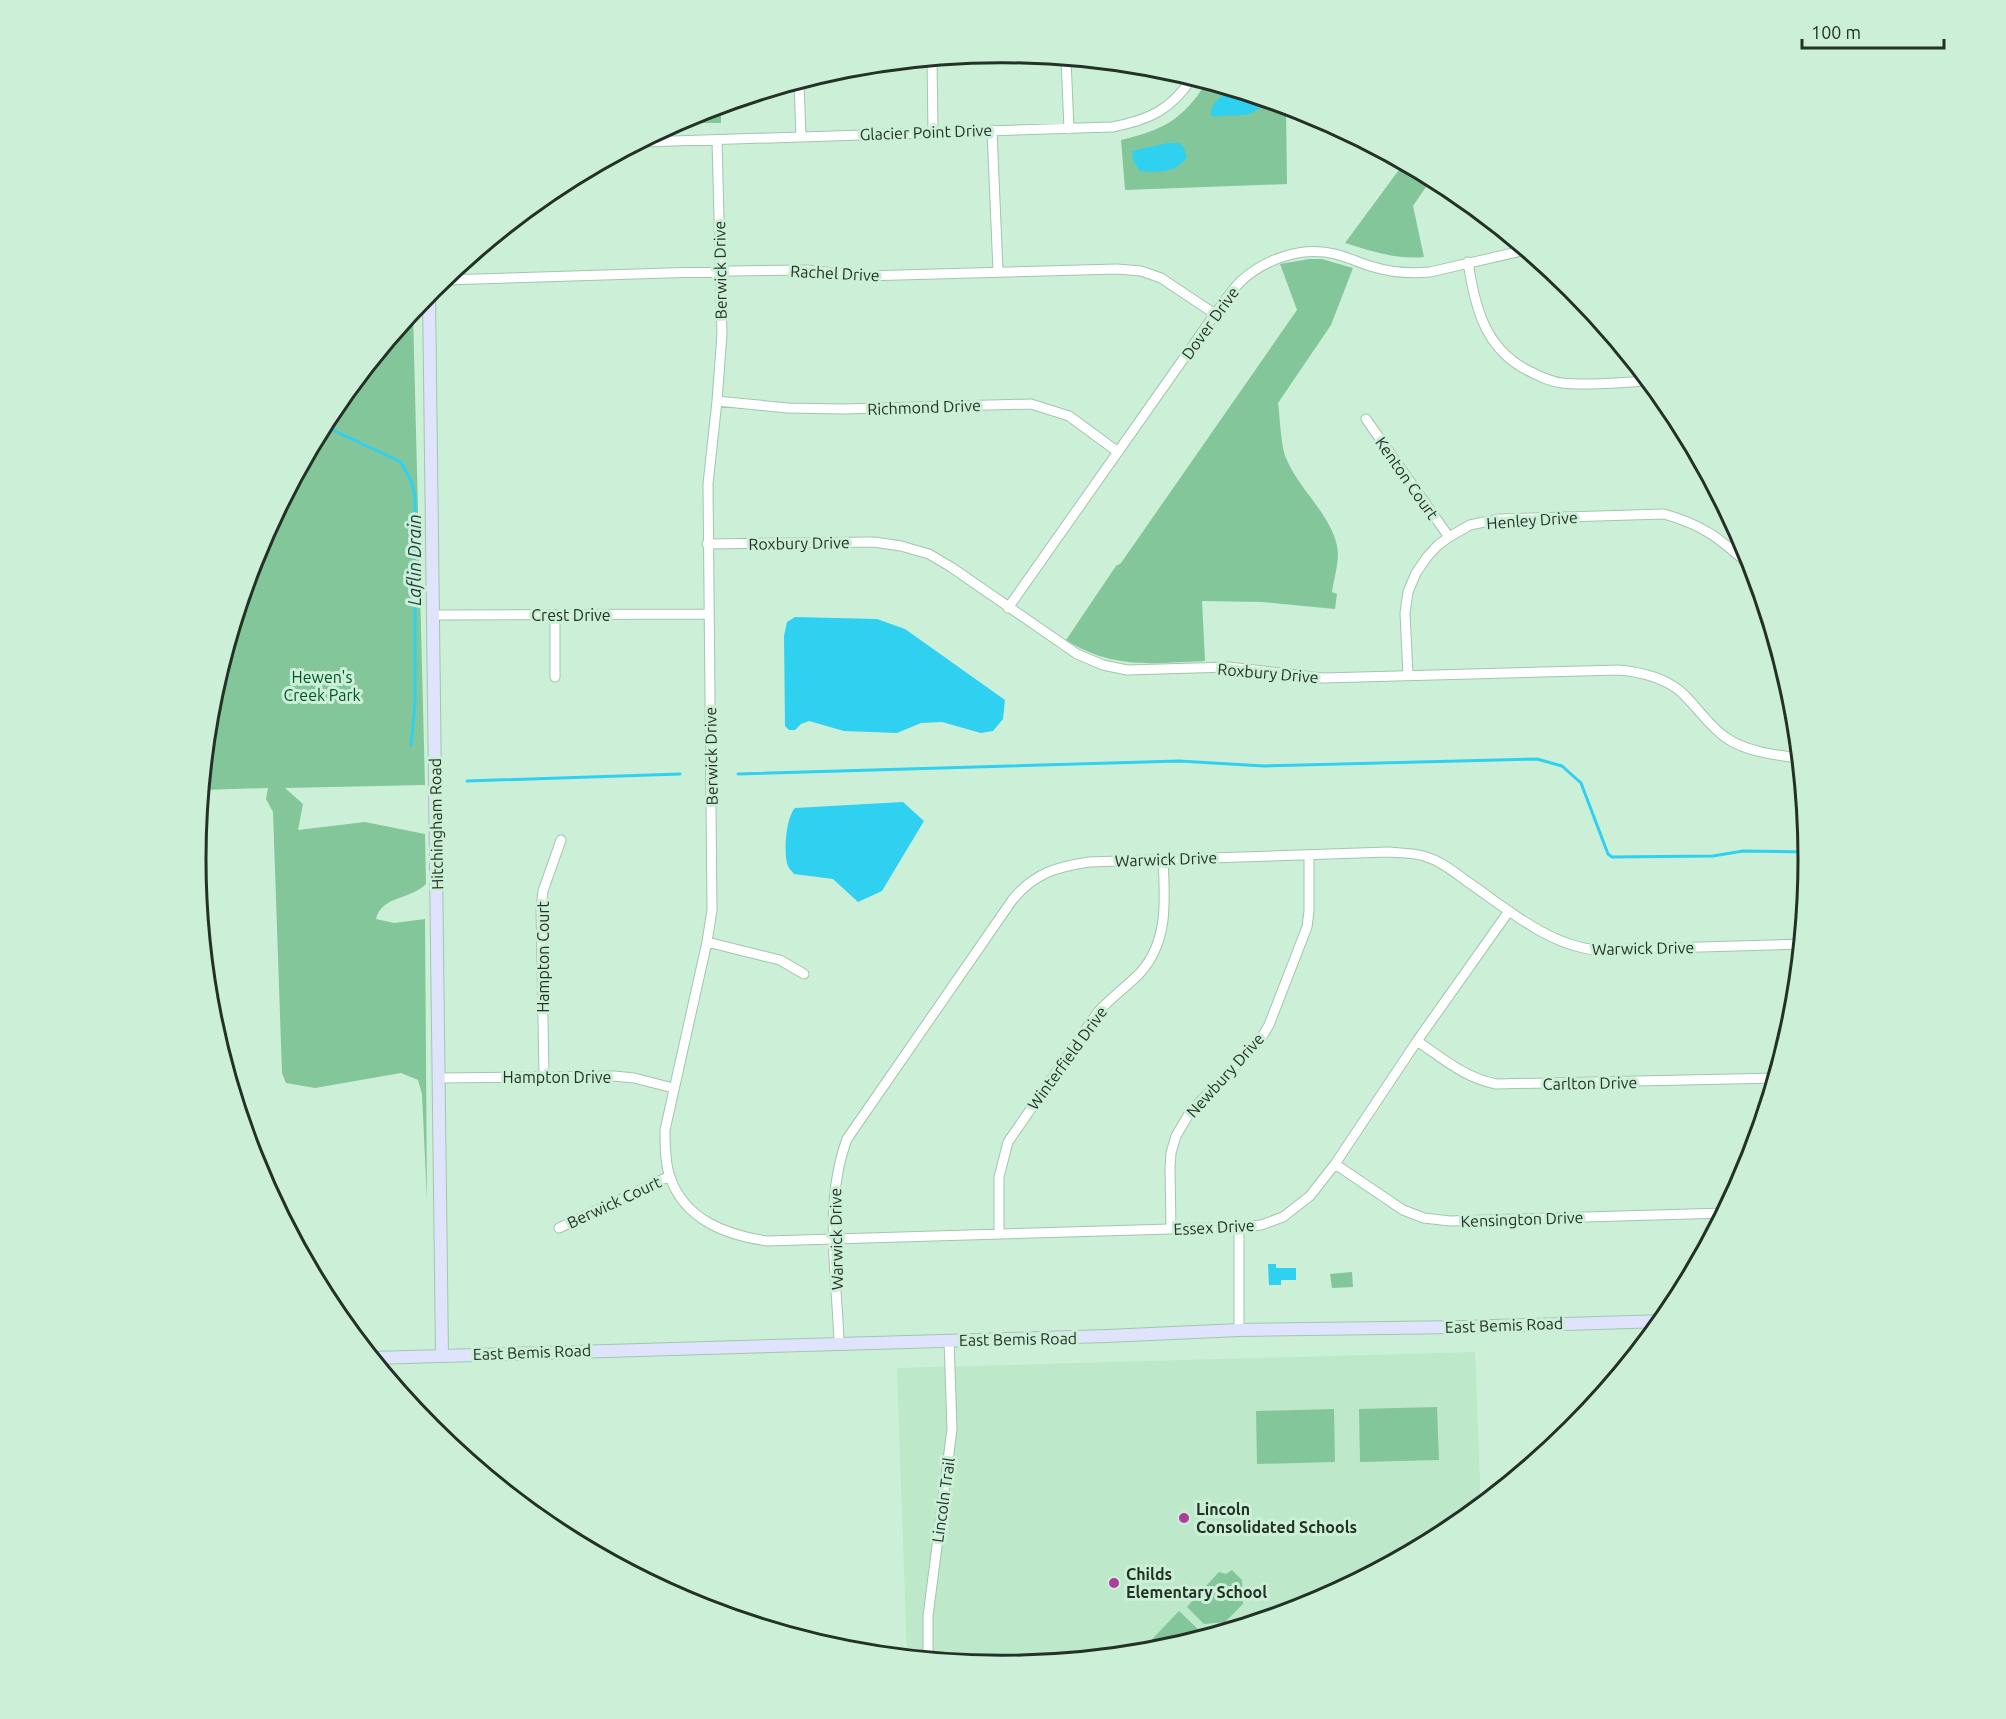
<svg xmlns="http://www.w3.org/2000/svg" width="2006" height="1719" font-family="Ubuntu,sans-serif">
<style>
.built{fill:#bde8ca}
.green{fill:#83c69a}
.water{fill:#2fd0f0}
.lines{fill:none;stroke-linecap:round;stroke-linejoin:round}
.stream{stroke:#2fd0f0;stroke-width:3}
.street-casing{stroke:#a2c5ad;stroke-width:11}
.secondary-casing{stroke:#a2c5ad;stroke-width:14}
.street{stroke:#fff;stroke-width:9}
.secondary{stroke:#dfe3fc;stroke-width:12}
.poi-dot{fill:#ad3d9a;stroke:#ccf0d7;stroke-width:2}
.labels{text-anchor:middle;stroke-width:6;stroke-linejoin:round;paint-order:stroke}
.street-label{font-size:16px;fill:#233127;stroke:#ccf0d7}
.park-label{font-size:16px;fill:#00542d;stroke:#ccf0d7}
.poi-label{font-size:16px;font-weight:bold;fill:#233127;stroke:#ccf0d7;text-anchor:start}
.water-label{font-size:18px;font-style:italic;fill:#1d363c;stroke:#ccf0d7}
.rim{fill:none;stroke:#233127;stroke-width:3}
</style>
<rect width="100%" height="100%" fill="#ccf0d7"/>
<path class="built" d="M1475 1352 1481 1506 1451 1531 1312 1605 1160 1651 1003 1666 907 1657 897 1368Z"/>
<path class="green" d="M1207 82 1286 106 1287 184 1125 190 1121 140C1165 129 1181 121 1207 82Z
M721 106V123H702V112Z
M1404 163 1432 178 1413 206 1424 257C1397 260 1371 251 1345 243Z
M1309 259H1322L1353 268 1331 325 1278 403C1280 417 1281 447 1286 458 1298 488 1331 515 1337 546 1340 560 1334 578 1332 592L1337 594 1335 609 1262 602 1202 601 1205 661C1152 663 1114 670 1066 640L1116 566 1121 563 1297 310 1280 264Z
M413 313 425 785 285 788 303 804 298 830 365 822 425 834 426 884C411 900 382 895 376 919L394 923 425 919 427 1201 422 1094 418 1080 401 1073 315 1088 286 1083 282 1073 273 812 266 799 268 788 203 790 212 702 258 550 332 411Z
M1352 1272 1353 1287 1332 1288 1330 1274Z
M1437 1407 1439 1460 1360 1462 1359 1409Z
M1334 1409 1335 1462 1257 1464 1256 1411Z
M1232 1570 1242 1580 1243 1604 1225 1622 1204 1624 1187 1607 1200 1592 1206 1591 1205 1587 1219 1572 1226 1574Z
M1179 1611 1203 1634C1191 1647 1157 1651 1139 1653Z"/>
<path class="water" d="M1229 89 1261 98V106C1250 120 1231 113 1215 117L1211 115C1210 103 1222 97 1229 89Z
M1168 143H1178L1183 146 1187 157C1175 174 1159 172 1140 171L1133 160 1132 151Z
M795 617 877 619 905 629 1005 700 1003 719 993 731 981 733 942 722 921 723 897 733 844 731 809 721 801 724 795 730H789L785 726 784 636 787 622Z
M903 802 924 821 882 891 858 902 833 879 794 874C792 871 789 869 788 866 783 854 786 817 795 808Z
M1268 1264H1276V1268H1296V1280H1281V1285H1269Z"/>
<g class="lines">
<path class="stream" d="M324 426 401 462 411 481 415 495V703L411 745
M738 774 1179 761 1264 766 1537 759 1562 766 1581 783 1608 854 1612 857 1713 856 1743 851 1809 852
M467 781 680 774"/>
<g class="street-casing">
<path id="street" d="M1066 59 1069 129
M932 60 933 131
M799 82 801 137
M992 130 998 271
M717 140 722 334 717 401 708 484 712 910 707 942 665 1130C665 1145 665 1163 670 1177 685 1220 726 1235 767 1241L1239 1227 1261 1225 1283 1217 1310 1196 1335 1164 1417 1041 1509 911
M642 142 1112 127C1149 120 1171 110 1192 78
M1468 262C1475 309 1486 351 1531 372 1541 377 1551 382 1562 383 1589 386 1621 382 1649 381
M443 280 732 271 807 270 863 276 1117 269 1141 271 1161 278 1215 314
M717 401 788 408 842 409 1031 404 1069 416 1118 452
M1366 419 1449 537
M707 544 874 542 901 546 929 554 951 567 1077 654 1103 665 1127 670 1229 667 1323 678 1619 670C1640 672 1663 677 1680 691 1696 705 1707 724 1725 737 1746 752 1775 755 1800 758
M1008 608 1215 314C1223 304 1231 291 1241 281 1265 259 1302 246 1335 254 1347 257 1358 262 1370 266 1389 272 1410 274 1430 272L1526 250
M433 615 709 614
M555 616V677
M1408 675 1405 613 1408 592 1416 573 1427 557 1438 545 1449 537 1470 525 1498 519 1664 514C1707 526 1722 541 1754 569
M707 942 780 960 804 974
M1417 1041C1444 1059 1463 1077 1496 1084L1776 1078
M544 1076 541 909 543 891 561 840
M439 1078 614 1076 634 1078 673 1088
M1335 1164 1403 1210 1424 1218 1450 1221 1725 1213
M1239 1227V1330
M559 1228 670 1176
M1171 1229 1170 1168 1171 1153 1176 1136 1190 1112 1260 1040 1269 1025 1307 927 1309 911V855
M999 1233V1177L1008 1142 1098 1012C1111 998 1126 987 1139 974 1169 942 1165 900 1163 860
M839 1343C837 1276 823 1204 847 1139L1013 899C1035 873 1056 867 1089 862L1388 852C1400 853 1413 853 1424 856 1441 861 1454 872 1468 882 1507 909 1548 945 1596 950L1802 944
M928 1659V1616L952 1429 949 1340"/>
</g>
<g class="secondary-casing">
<path id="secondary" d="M429 293 442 1355
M373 1358 1107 1336 1239 1330 1463 1327 1664 1321"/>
</g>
<use href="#street" class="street"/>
<use href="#secondary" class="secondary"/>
</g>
<g class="poi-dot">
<circle cx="1184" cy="1518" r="6"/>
<circle cx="1114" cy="1583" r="6"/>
</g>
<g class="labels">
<g class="street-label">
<text transform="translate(926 132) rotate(-2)" y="6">Glacier Point Drive</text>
<text transform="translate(720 270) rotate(-91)" y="6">Berwick Drive</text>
<text transform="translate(835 273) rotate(3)" y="6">Rachel Drive</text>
<text transform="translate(1210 323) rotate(-54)" y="6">Dover Drive</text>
<text transform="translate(924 407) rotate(-2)" y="6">Richmond Drive</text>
<text transform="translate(1407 478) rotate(55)" y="6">Kenton Court</text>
<text transform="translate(1532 520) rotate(-4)" y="6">Henley Drive</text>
<text transform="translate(799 543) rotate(-1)" y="6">Roxbury Drive</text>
<text x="571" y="621">Crest Drive</text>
<text transform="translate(1268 673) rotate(5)" y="6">Roxbury Drive</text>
<text transform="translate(711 756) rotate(-91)" y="6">Berwick Drive</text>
<text transform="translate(436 824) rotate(-91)" y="6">Hitchingham Road</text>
<text transform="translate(1166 859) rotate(-2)" y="6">Warwick Drive</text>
<text transform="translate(1643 948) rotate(-1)" y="6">Warwick Drive</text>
<text transform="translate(543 957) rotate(-90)" y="6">Hampton Court</text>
<text transform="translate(1067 1058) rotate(-54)" y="6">Winterfield Drive</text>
<text transform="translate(1225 1075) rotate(-48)" y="6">Newbury Drive</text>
<text x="557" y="1083">Hampton Drive</text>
<text transform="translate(1590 1083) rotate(-1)" y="6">Carlton Drive</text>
<text transform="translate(614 1202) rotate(-25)" y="6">Berwick Court</text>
<text transform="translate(1522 1219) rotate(-2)" y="6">Kensington Drive</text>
<text transform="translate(1214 1227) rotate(-3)" y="6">Essex Drive</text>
<text transform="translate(836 1239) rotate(-91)" y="6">Warwick Drive</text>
<text transform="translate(1504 1325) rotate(-2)" y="6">East Bemis Road</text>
<text transform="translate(1018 1339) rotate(-1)" y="6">East Bemis Road</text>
<text transform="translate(532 1352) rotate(-2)" y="6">East Bemis Road</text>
<text transform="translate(943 1500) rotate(-82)" y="6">Lincoln Trail</text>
</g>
<g class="park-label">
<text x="322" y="683">Hewen's<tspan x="322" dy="18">Creek Park</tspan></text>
</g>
<g class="poi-label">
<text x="1196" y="1515">Lincoln<tspan x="1196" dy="18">Consolidated Schools</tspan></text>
<text x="1126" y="1580">Childs<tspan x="1126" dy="18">Elementary School</tspan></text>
</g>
<g class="water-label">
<text transform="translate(415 560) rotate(-90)" y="6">Laflin Drain</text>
</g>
</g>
<path d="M0 0H2006V1719H0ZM206 859a796 796 0 1 1 1592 0a796 796 0 1 1-1592 0Z" fill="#ccf0d7" fill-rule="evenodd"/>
<path class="rim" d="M206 859a796 796 0 1 1 1592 0a796 796 0 1 1-1592 0Z"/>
<path d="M1802 39v9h142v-9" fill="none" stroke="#233127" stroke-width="3"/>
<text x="1811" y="39" font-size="18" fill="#233127" stroke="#ccf0d7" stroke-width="4.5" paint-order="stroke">100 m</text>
</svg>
